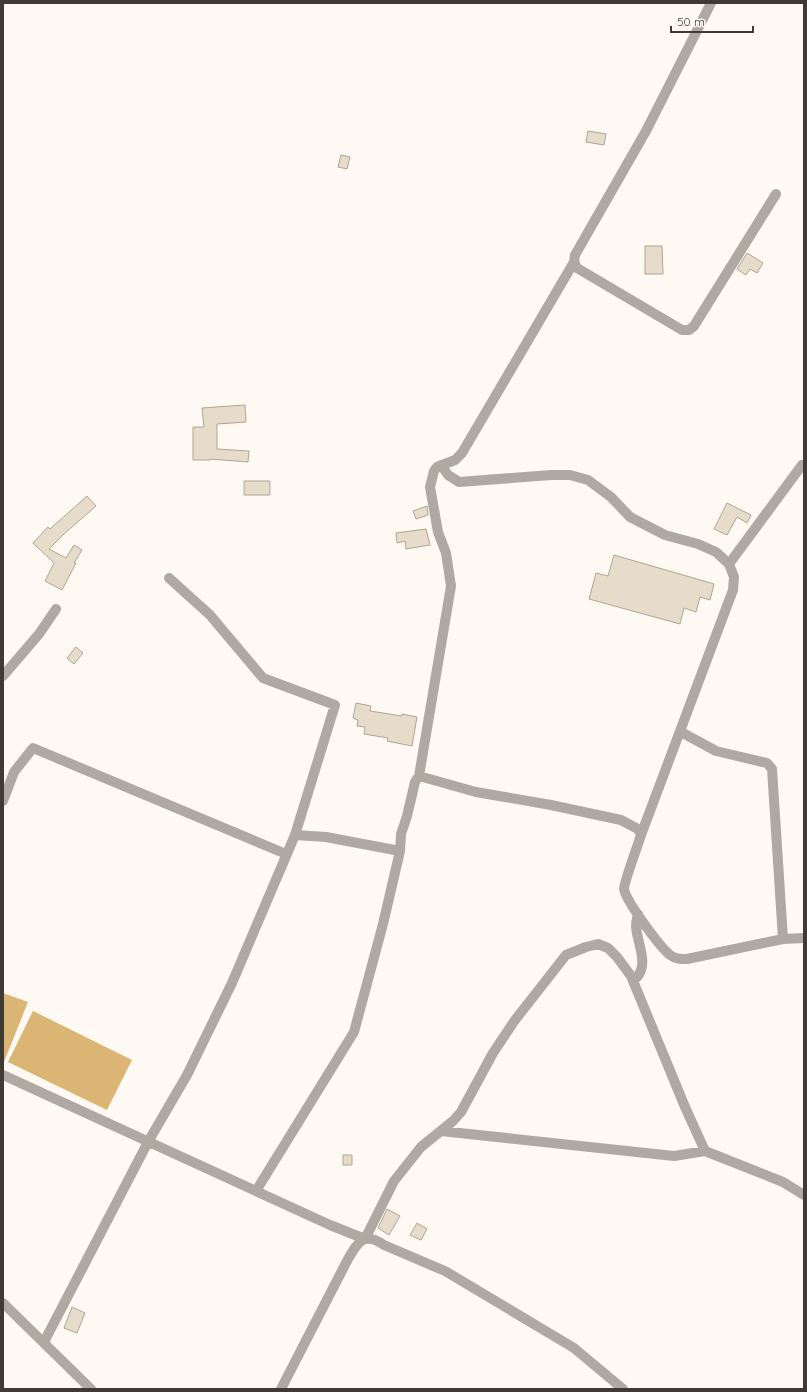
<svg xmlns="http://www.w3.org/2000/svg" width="807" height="1392" font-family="Quicksand,sans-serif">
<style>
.forest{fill:#dbb574}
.building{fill:#e7dbca;stroke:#afa594}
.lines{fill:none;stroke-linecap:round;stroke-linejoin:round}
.street{stroke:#aea9a1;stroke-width:10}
</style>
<rect width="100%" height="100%" fill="#fef9f2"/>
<path class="forest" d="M3 993 28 1002 4 1062 3 1061Z
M33 1011 132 1060 107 1110 8 1062Z"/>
<path class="building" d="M588 131 606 134 604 145 586 142Z
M341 155 350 157 347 169 338 167Z
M645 246H662L663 274H645Z
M747 253 763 263 757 273 750 269 746 275 737 269Z
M245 405 246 422 217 424V449L249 451 248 462 210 459V460H193V427H204L202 408Z
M244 481H270V495H244Z
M87 496 96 506 64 534 49 549 66 558 74 545 82 550 74 563H76L62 590 45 581 54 563 33 543 48 527 50 529Z
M727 503 751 515 747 523 737 517 727 535 714 529Z
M427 506 428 515 416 519 413 511Z
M426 529 430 545 406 549 405 541 397 543 396 533Z
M614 555 714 584 710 600 700 597 696 612 684 608 680 624 589 599 596 573 608 576Z
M76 647 83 653 74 664 67 658Z
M356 703 371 706 370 711 402 716V714L417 717 412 746 387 741 388 738 364 734 365 727 357 726 358 720 353 718Z
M343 1155H352V1165H343Z
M387 1209 400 1216 389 1235 378 1228Z
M417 1223 427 1229 421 1240 410 1235Z
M72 1307 85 1313 77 1333 64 1328Z"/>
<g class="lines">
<path class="street" d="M711 3 646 131 575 255 574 262 577 268 682 330H689L694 326 776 194
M441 465 448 475 459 482 551 475H570L588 480 611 497 630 517 665 535 698 544 716 552 729 564 734 577 733 590 641 835
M729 564 802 465 804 466
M3 676 39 634 56 609
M681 732 716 751 767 763 772 769 783 939
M419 776 451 586 446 553 438 532 430 487 434 471 437 467 455 460 462 453 574 262
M3 801 14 772 33 748 286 854
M295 835 326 837 400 851 401 834 407 816 415 782 419 776 476 792 551 805 621 820 638 829 641 835C638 845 624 882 624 889 626 901 659 946 670 955 675 959 681 959 687 959L783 939 804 938
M631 976 685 1107 705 1151
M3 1075 330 1225 365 1239 394 1181 421 1147 453 1121 461 1112 493 1053 515 1020 566 955 586 947 598 944 608 948 617 957 631 976 637 977C649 964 637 942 636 927 636 923 637 918 638 914
M441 1131 674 1156 705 1151 783 1182 804 1195
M256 1191 354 1032 383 924 400 851
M3 1303 91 1389
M44 1342 148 1142 187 1075 232 983 295 835 335 705 263 678 210 615 169 578
M281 1389 348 1259C358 1242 364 1231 384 1245L445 1271 574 1348 623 1389"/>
</g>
<rect width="807" height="1392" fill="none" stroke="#3f3b34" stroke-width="8"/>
<path d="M671 26v6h82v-6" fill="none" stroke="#3f3b34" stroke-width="2"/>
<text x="677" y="26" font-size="12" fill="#3f3b34" stroke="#fef9f2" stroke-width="3" paint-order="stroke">50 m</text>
</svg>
